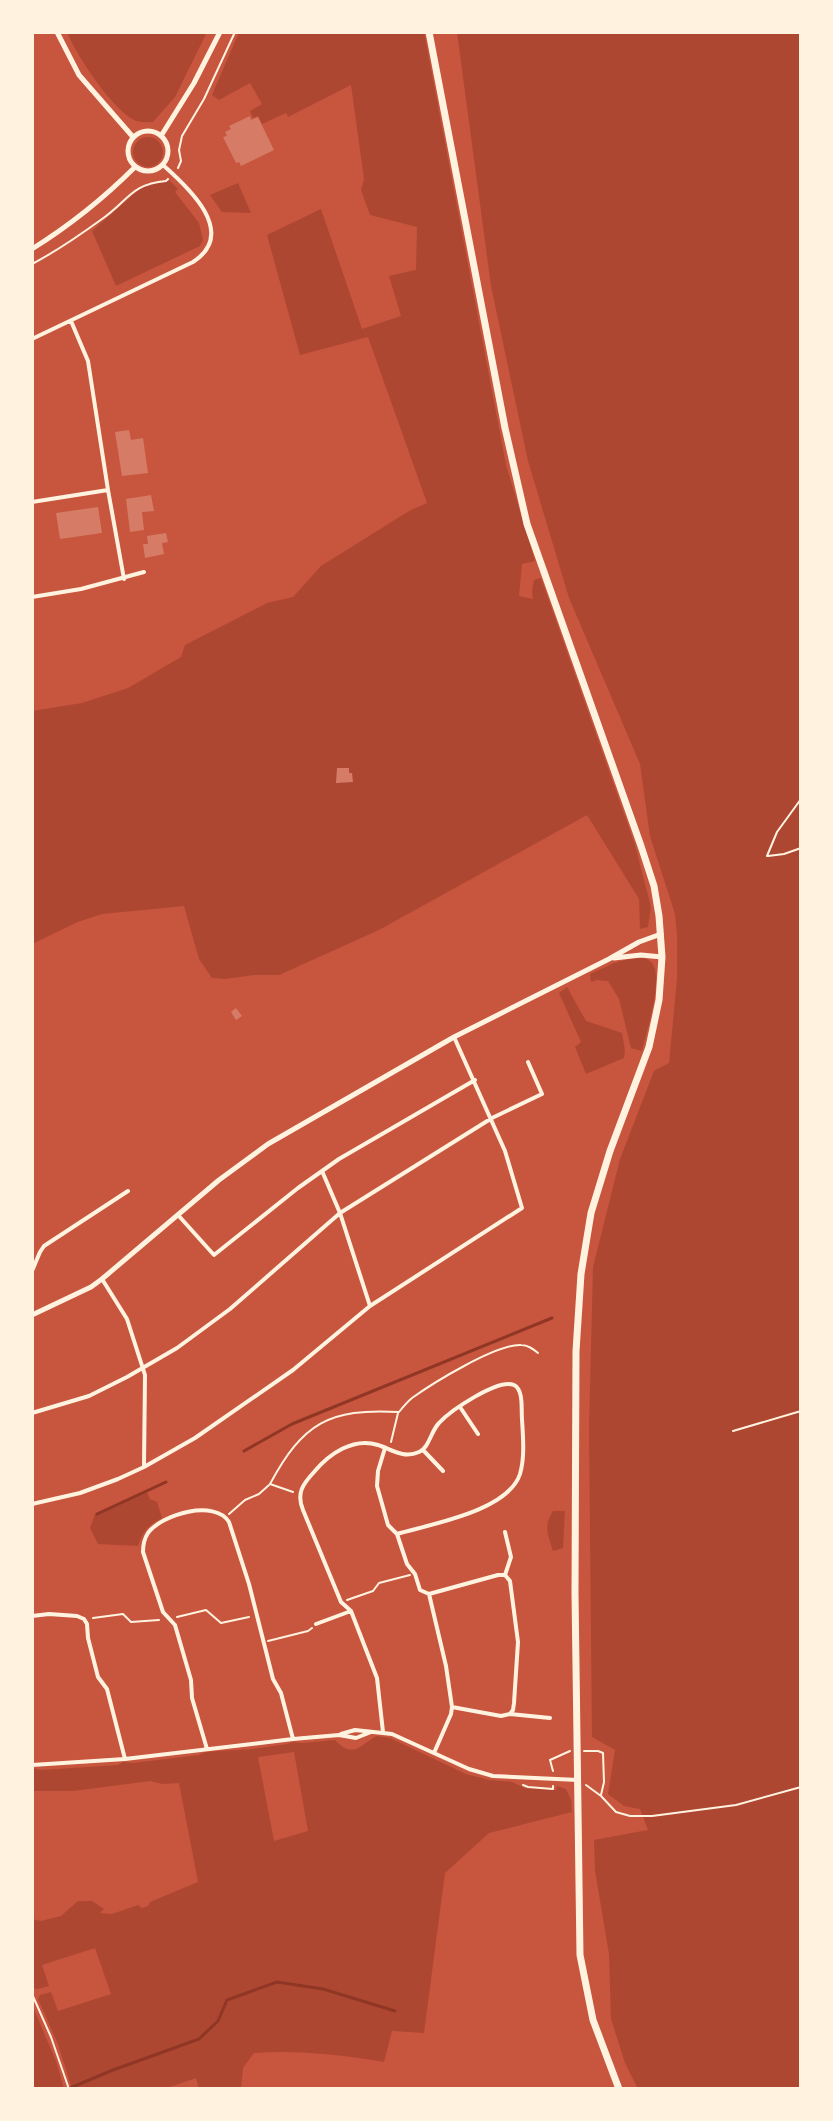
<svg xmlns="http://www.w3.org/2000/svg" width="833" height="2121" font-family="Overpass,sans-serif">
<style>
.green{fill:#ae4732;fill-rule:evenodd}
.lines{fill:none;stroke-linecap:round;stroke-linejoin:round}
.stream{stroke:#8f3625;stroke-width:3}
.building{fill:#d67c66}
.path{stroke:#fff3e0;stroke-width:2}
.minor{stroke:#fff3e0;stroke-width:4}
.tertiary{stroke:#fff3e0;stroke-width:5}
.primary{stroke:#fff3e0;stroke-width:7}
</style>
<rect width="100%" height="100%" fill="#c8553d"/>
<path class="green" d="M67 32H207L175 97 153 122C146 122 140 123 134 120 112 109 76 55 67 32Z
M239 32H424L506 465 535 561 522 564 519 596 533 599 532 590 534 580 541 578 635 845 651 907 648 927 640 929 639 899 587 815 379 930 279 975H254L225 979 212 978 199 959 184 906 102 914 78 922 32 944V711L82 703 128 688 181 657 185 645 267 603 293 597 321 566 409 511 427 503 368 337 300 355 267 235 321 209 362 329 401 316 389 276 416 270 417 227 370 215 361 190 364 179 351 85 288 117 286 113 262 124 258 116 253 118 250 111 262 104 250 83 219 100 212 95Z
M457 32H801V2089H638L625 2063 611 2019 609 1954 595 1871 594 1840 648 1830 640 1809 624 1806 608 1794 615 1750 592 1737 589 1428 593 1267 620 1159 654 1071 669 1063 677 979V936L675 914 650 836 640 764 569 598 528 461 491 286Z
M133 152a15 15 0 1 1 30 0a15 15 0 1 1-30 0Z
M170 181 178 189 175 192 199 223 203 240 200 246 116 286 92 231 143 186 149 183Z
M238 183 251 213 222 212 210 195Z
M633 958C639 958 646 957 651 962 665 975 646 1033 642 1051L631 1048 619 999 608 981 597 980 591 982 590 974 614 963Z
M567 987 586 1021 622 1033 625 1051 624 1058 586 1074 575 1047 581 1042 559 993Z
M146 1490 150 1499 157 1502 162 1518C148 1525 143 1531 138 1546L98 1544 90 1528 95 1514Z
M553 1511H565L563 1548 553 1551C548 1534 543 1527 553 1511Z
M376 1736 390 1738 466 1774 489 1780 512 1782 525 1788 556 1790 557 1786 566 1789 571 1800 572 1812 568 1813 489 1833 445 1873 424 2033 392 2031 384 2062C341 2055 298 2050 254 2053L243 2068 241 2089H199L196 2078 164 2089H72L58 2044 38 1999 40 1995 51 1992 58 2011 111 1994 95 1948 42 1965 49 1986 38 1989 32 1988V1919L41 1921 61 1916 78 1901H92L104 1909 100 1913 112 1914 138 1905 142 1908 148 1906 150 1902 198 1882 179 1783 162 1784 150 1781 73 1791H32V1768L41 1770 118 1765 123 1762 133 1763 199 1755 205 1752 253 1749 287 1744 293 1742 302 1743 335 1740C353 1759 360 1746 376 1736ZM294 1752 308 1831 274 1841 258 1757Z
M32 2005 56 2061 64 2089H32Z"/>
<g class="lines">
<path class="stream" d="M244 1451 292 1424 552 1318
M97 1514 166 1482
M70 2088 113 2070 199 2039 218 2021 227 2000 277 1982 323 1989 395 2011"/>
</g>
<path class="building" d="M250 116 251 120 258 117 274 150 241 166 239 162 236 163 223 137 227 136 225 132 231 129 229 126Z
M129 430 131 440 143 438 148 473 122 476 115 432Z
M151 495 154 511 142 512 144 530 130 532 126 499Z
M98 507 102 533 60 539 56 513Z
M166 533 168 542 162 543 164 554 145 558 143 544H148L147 536Z
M337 768H349V773H352L353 782 336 783Z
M236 1008 242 1016 236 1020 231 1012Z"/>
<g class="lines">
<path class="path" d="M178 168 181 161 179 150 182 136 204 99 235 32
M32 264C57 251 80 235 102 219 128 201 131 184 166 181L168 179
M767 856 777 832 801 799
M768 856 784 854 801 848
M733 1431 801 1411
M391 1442 398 1413
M293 1492 270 1484C303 1423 329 1408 399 1412 403 1407 407 1402 412 1398 433 1383 496 1344 521 1345 528 1345 533 1349 538 1353
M229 1514 245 1500 259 1494 269 1485
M347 1600 373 1591 379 1583 410 1575
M177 1617 206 1610 221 1623 249 1617
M93 1618 123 1614 131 1622 159 1620
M268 1641 308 1631 312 1628
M584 1751H598L603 1753 604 1782 601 1795
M553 1771 550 1760 570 1751
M523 1785 528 1787 553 1789V1786
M586 1785 601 1796 616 1812 630 1816H652L736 1805 801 1787
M32 1994 51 2037 69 2089"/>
<path class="minor" d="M71 321 88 361 108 490 124 579
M32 339 193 262C238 233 189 188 163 165
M32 502 108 490
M32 597 81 589 144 572
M322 1171 340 1213 370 1306
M178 1215 214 1255 298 1188 339 1159 475 1080
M32 1271 40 1252 44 1246 128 1191
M102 1279 127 1319 145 1375 144 1466
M460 1407 478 1434
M32 1413 89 1396 127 1377 177 1348 230 1309 340 1213 492 1118 542 1094 528 1062
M385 1448 378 1471 377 1486 388 1525 397 1534 407 1564 415 1574 420 1590 429 1594 446 1666 452 1707 451 1714 434 1753
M423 1450 443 1471
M32 1504 80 1493 118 1479 144 1467 195 1438 293 1370 370 1306 522 1208 505 1151 454 1037
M505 1532 511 1557 505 1575
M429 1594 498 1575H505L510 1581 518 1642 514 1703 513 1710 510 1714
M32 1616 49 1614 77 1616 84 1619 87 1624 88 1638 98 1677 107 1689 125 1759
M316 1624 351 1611
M452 1707 501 1716 510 1714 550 1718
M383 1732 377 1678 351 1611 341 1602 303 1510C296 1493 303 1484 314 1472 329 1454 353 1437 378 1445 391 1449 403 1459 419 1452 429 1448 431 1431 439 1423 450 1411 498 1378 514 1385 524 1390 521 1410 522 1419 523 1437 525 1457 520 1474 508 1511 431 1524 397 1534
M341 1734 355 1730 392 1734 469 1769 493 1776 578 1780
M207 1749 192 1698 191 1680 175 1625 163 1612 143 1552C143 1545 144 1539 148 1533 162 1514 215 1499 229 1522L249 1584 273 1679 281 1693 293 1739
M32 1765 125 1759 293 1739 339 1735 356 1738 371 1732"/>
<path class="tertiary" d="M57 32 79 75 133 137
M128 151a20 20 0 1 1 40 0a20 20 0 1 1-40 0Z
M161 136 194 83 220 32
M32 249C72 224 102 200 135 167
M614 958 641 955 662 957
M32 1315 91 1287 102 1279 219 1180 268 1144 454 1037 609 959 639 942 661 934"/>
<path class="primary" d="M429 32 505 428 527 524 641 846 654 886 659 916 662 957 659 1000 649 1047 610 1151 591 1213 581 1274 576 1351 575 1593 580 1955 593 2020 619 2089"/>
</g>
<rect width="833" height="2121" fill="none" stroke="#fff3e0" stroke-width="68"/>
</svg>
